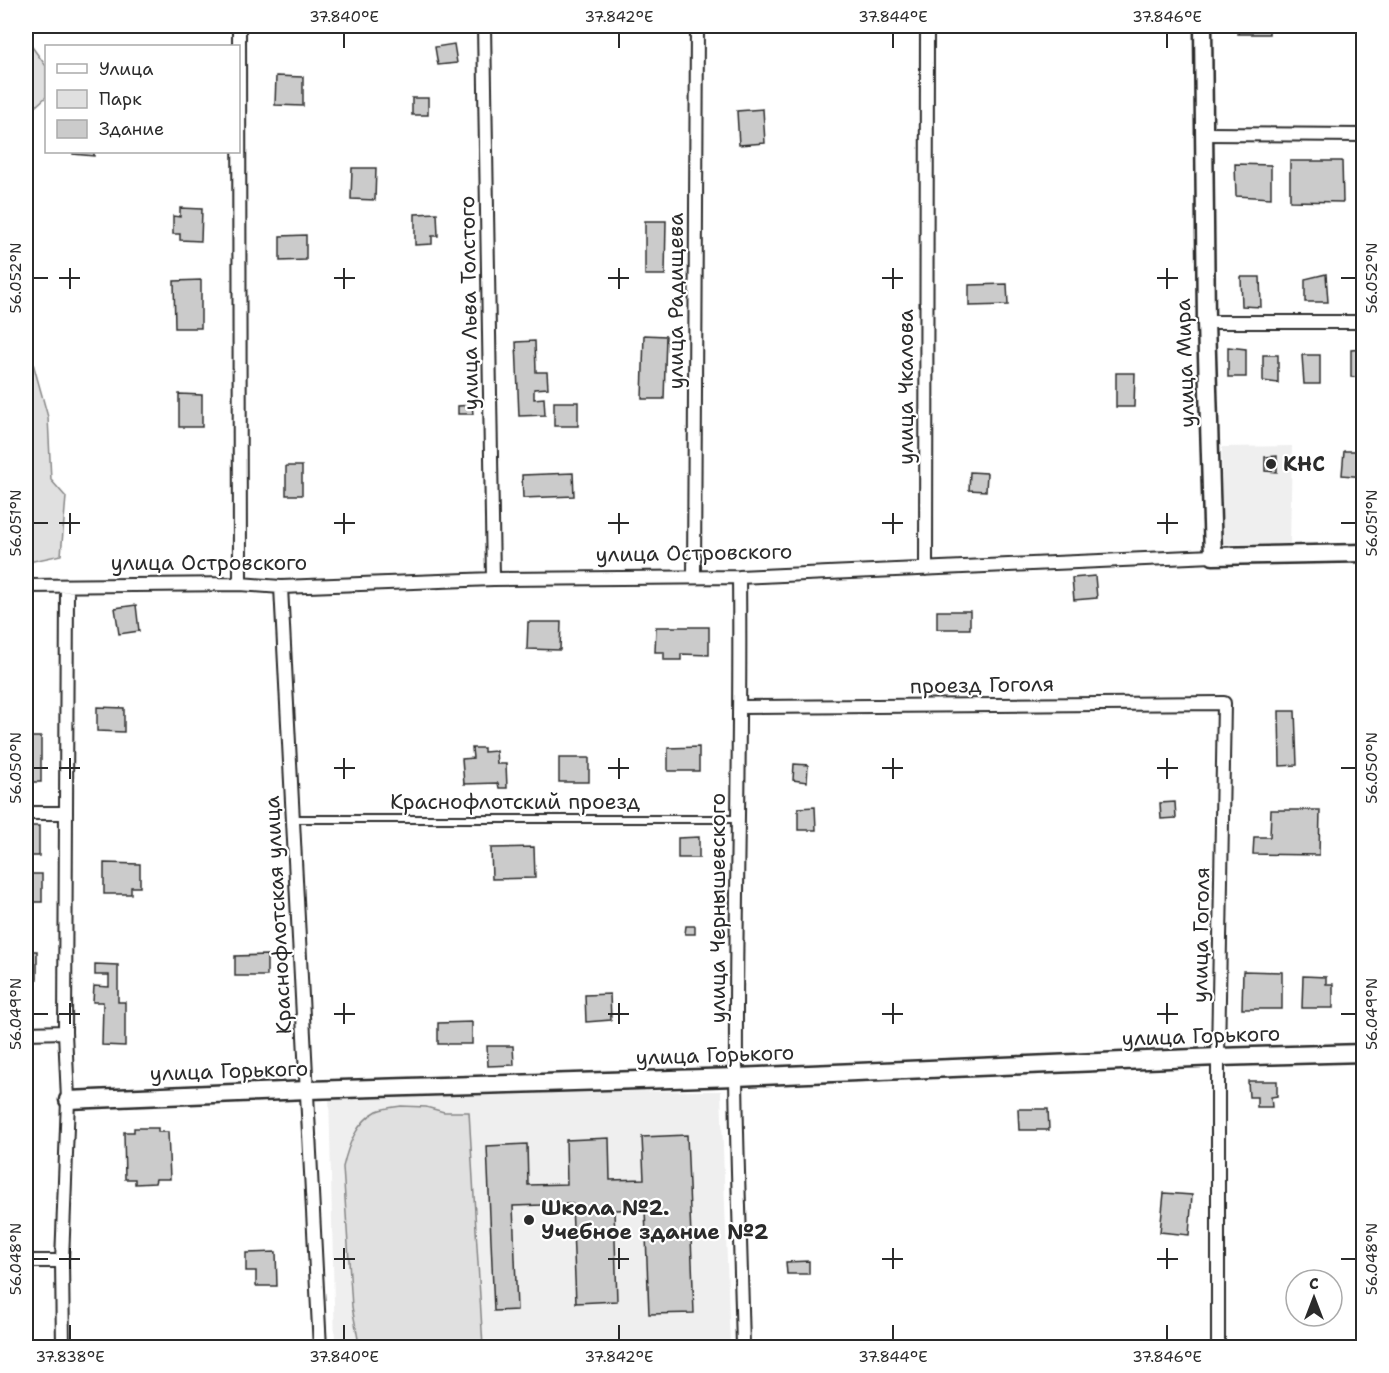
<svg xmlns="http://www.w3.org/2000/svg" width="1389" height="1373" font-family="'Shantell Sans',sans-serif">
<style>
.built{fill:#efefef}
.green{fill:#e0e0e0;stroke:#868686;stroke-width:1.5}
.building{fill:#cbcbcb;stroke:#2b2b2b;stroke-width:1.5}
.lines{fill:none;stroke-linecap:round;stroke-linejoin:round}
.lane-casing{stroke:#2b2b2b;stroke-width:10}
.street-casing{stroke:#2b2b2b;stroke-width:16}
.secondary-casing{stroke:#2b2b2b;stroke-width:21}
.lane{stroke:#fff;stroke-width:6}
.street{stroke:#fff;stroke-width:12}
.secondary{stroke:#fff;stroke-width:16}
.ticks{fill:none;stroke:#2b2b2b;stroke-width:2}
.poi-dot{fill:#2b2b2b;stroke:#fff;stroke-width:2}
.labels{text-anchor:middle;stroke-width:4.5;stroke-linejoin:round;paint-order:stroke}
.street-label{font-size:21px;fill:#2b2b2b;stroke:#fff}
.poi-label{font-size:21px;font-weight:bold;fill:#2b2b2b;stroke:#fff;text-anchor:start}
.neatline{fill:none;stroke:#2b2b2b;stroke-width:2}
.ticks-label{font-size:15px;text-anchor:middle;fill:#2b2b2b}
</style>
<rect width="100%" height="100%" fill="#fff"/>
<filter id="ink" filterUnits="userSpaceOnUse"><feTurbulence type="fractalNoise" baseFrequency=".0167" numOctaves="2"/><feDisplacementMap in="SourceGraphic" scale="12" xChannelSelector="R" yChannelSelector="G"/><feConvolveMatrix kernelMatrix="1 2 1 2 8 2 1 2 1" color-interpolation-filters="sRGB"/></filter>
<g filter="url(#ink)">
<path class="built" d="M1292 446 1290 544H1222V447Z
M721 1091 730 1347H335L329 1093Z"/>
<path class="green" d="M26 26H30L27 40 46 66V97L26 115Z
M26 338 48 417 51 480 66 497 61 555 29 562 26 559Z
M401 1106 426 1107 444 1112H469L483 1347H363L358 1339 352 1307 343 1167C348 1146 356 1122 377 1111 384 1108 394 1107 401 1106Z"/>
<path class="building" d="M1238 26H1269V34H1238Z
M454 44 457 63 438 65 435 47Z
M276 76 303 77V106L275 105Z
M412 98H428V115H412Z
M763 109 765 143 739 145 737 111Z
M73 152H94V156L73 154Z
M1290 161H1342L1343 202 1290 201Z
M1235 164 1271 165V198L1236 196Z
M352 168H376L375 200 351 199Z
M180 208 202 209 201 241 180 240V234H173V216L180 217Z
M437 213 438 236H432V244L415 245V214Z
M645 221H666L665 275H645Z
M306 235V260L280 261V236Z
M1326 274 1328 302H1305V279Z
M1241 277H1260L1261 307 1242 306Z
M201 280V328H175L174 281Z
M1007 284 1008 305 969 306V285Z
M644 335 666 336 664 399H642Z
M535 341 536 372H547L548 388 534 389V399L544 398 545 415 519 416 516 342Z
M1228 347 1246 349V377H1228Z
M1364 349V378L1351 377V350Z
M1263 355H1278V383L1263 381Z
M1302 355H1320V384H1304Z
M1116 373H1135L1134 407H1116Z
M179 394 202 395V427H179Z
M554 402H578V426H554Z
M472 405 473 414H458V406Z
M1344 451H1364V477L1342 475Z
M1277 456V472L1265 471V457Z
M286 466H302V495H286Z
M970 472 987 473 986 491 969 490Z
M573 473 574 496 523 498 522 475Z
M1095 576 1097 598 1074 600 1072 578Z
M136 605 139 631 119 634 115 608Z
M937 611H970V629H937Z
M528 622H561L560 650 527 649Z
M656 627H709V655L681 654V660H664V652H655Z
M97 707 124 708V732L97 731Z
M1279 711H1295L1297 765 1280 766Z
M26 737H41V782H26Z
M699 747V771H668V748Z
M472 748H484V752L496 751 497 764H506L507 788H499L498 783 464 784 462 759 473 758Z
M559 758H589V782H559Z
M794 764 808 765 807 782 793 780Z
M1175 802 1176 818 1161 819 1160 803Z
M815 807 816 830H798V808Z
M1271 810H1320L1319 855 1253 854 1254 837H1270Z
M26 826H39V856H26Z
M699 837V858H678V838Z
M534 847 535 878 492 879 491 848Z
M104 863 140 864V887H131V894H104Z
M26 874H42V902H26Z
M686 926H695V934H685Z
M26 951H37V979H26Z
M267 955V976H235V956Z
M95 964 118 965V1002H125V1046L102 1045 103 1002H93L94 986 109 987V975H95Z
M1243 971 1282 972V1009H1242Z
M1303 976 1326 977V984H1333V1008H1302Z
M610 994 611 1020 586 1022 585 995Z
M472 1022V1044H438V1023Z
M487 1046H513L514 1065 488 1066Z
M1248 1081H1277V1096L1271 1097 1272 1107H1257V1097H1249Z
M1018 1109H1048L1049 1130H1019Z
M134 1128H158V1132H168L170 1179H156L155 1183 135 1184V1179H125L124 1132H134Z
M687 1135 694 1313 649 1314 645 1209 614 1210 617 1301 576 1303 572 1204 513 1206 517 1310 494 1311 487 1146 527 1144 528 1185 567 1184 566 1140 609 1138 610 1180 644 1179 642 1137Z
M1164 1193 1192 1195 1189 1235 1160 1232Z
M276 1252 277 1286H256V1271H246V1253Z
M809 1261V1274H787L786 1262Z
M1362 1284 1364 1285V1320L1360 1319Z"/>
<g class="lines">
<g class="lane-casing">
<path id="lane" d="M293 819H737"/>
</g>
<g class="street-casing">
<path id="street" d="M239 26 240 584
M484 26 493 579
M1203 134 1364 135
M1206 322H1364
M926 569 927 26
M694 576 697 26
M739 577C741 743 735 909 736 1076 737 1166 741 1257 743 1348
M26 586 240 584 281 587 493 579 739 577 1213 556
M281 587 320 1348
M740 707 1224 703 1218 1057V1348
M26 813H66
M26 1033 65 1032
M26 1261H62
M63 1348 62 1261 68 1100 65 1032 67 586"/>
</g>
<g class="secondary-casing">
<path id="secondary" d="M1203 26 1206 322 1213 556 1364 553
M68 1100 308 1090 736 1077 1218 1057 1364 1053"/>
</g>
<use href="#lane" class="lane"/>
<use href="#street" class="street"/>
<use href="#secondary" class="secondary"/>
</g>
</g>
<path class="ticks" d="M344 33V48M619 33V48M893 33V48M1167 33V48M70 268V289M344 268V289M619 268V289M893 268V289M1167 268V289M33 278H48M59 278H80M334 278H355M608 278H629M882 278H903M1157 278H1178M1341 278H1356M70 513V534M344 513V534M619 513V534M893 513V534M1167 513V534M33 523H48M59 523H80M334 523H355M608 523H629M882 523H903M1157 523H1178M1341 523H1356M70 758V779M344 758V779M619 758V779M893 758V779M1167 758V779M33 768H48M59 768H80M334 768H355M608 768H629M882 768H903M1157 768H1178M1341 768H1356M70 1003V1024M344 1003V1024M619 1003V1024M893 1003V1024M1167 1003V1024M33 1014H48M59 1014H80M334 1014H355M608 1014H629M882 1014H903M1157 1014H1178M1341 1014H1356M70 1248V1269M344 1248V1269M619 1248V1269M893 1248V1269M1167 1248V1269M33 1259H48M59 1259H80M334 1259H355M608 1259H629M882 1259H903M1157 1259H1178M1341 1259H1356M70 1325V1340M344 1325V1340M619 1325V1340M893 1325V1340M1167 1325V1340"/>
<g class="poi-dot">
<circle cx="1271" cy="464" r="6"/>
<circle cx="529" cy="1220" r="6"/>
</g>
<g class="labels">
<g class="street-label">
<text transform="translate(676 301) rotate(-90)" y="7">улица Радищева</text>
<text transform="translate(469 303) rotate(-91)" y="7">улица Льва Толстого</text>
<text transform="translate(1185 363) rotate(-92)" y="7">улица Мира</text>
<text transform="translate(906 387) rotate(-90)" y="7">улица Чкалова</text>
<text transform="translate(694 553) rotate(-1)" y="7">улица Островского</text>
<text x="209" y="570">улица Островского</text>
<text transform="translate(982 685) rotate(-1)" y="7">проезд Гоголя</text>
<text x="515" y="809">Краснофлотский проезд</text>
<text transform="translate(718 908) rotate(-90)" y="7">улица Чернышевского</text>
<text transform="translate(278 915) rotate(-93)" y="7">Краснофлотская улица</text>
<text transform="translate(1201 935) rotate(-89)" y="7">улица Гоголя</text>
<text transform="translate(1201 1036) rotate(-2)" y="7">улица Горького</text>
<text transform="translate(715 1055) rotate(-2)" y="7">улица Горького</text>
<text transform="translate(229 1071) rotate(-2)" y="7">улица Горького</text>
</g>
<g class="poi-label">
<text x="1283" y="471">КНС</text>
<text x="541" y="1215">Школа №2.<tspan x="541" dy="24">Учебное здание №2</tspan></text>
</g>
</g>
<rect width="1389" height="1373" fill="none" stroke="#fff" stroke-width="66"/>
<rect x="45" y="45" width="195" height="108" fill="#ffffff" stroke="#aaaaaa" stroke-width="1.5"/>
<rect x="57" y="64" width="30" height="9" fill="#ffffff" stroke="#aaaaaa" stroke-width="1.5"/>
<text x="99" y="75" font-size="18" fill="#2b2b2b">Улица</text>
<rect x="57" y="90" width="30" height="18" fill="#e0e0e0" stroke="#aaaaaa" stroke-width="1.5"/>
<text x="99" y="105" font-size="18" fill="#2b2b2b">Парк</text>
<rect x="57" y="120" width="30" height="18" fill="#cbcbcb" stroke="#aaaaaa" stroke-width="1.5"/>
<text x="99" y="135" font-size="18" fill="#2b2b2b">Здание</text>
<g transform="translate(1314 1298)"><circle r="28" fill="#ffffff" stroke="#aaaaaa" stroke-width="1.5"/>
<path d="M0-4.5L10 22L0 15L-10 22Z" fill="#2b2b2b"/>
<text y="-9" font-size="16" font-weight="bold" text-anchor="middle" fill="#2b2b2b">С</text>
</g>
<rect x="33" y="33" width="1323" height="1307" class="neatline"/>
<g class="ticks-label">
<text x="344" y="22">37.840°E</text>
<text x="619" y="22">37.842°E</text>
<text x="893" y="22">37.844°E</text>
<text x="1167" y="22">37.846°E</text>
<text transform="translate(16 278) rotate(-90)" y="5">56.052°N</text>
<text transform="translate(1372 278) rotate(-90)" y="5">56.052°N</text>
<text transform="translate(16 523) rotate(-90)" y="5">56.051°N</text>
<text transform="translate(1372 523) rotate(-90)" y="5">56.051°N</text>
<text transform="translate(16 768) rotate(-90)" y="5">56.050°N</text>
<text transform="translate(1372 768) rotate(-90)" y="5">56.050°N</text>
<text transform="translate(16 1014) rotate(-90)" y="5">56.049°N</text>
<text transform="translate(1372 1014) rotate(-90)" y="5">56.049°N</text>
<text transform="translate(16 1259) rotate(-90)" y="5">56.048°N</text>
<text transform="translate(1372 1259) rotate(-90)" y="5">56.048°N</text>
<text x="70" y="1362">37.838°E</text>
<text x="344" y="1362">37.840°E</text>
<text x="619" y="1362">37.842°E</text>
<text x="893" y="1362">37.844°E</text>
<text x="1167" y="1362">37.846°E</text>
</g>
</svg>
